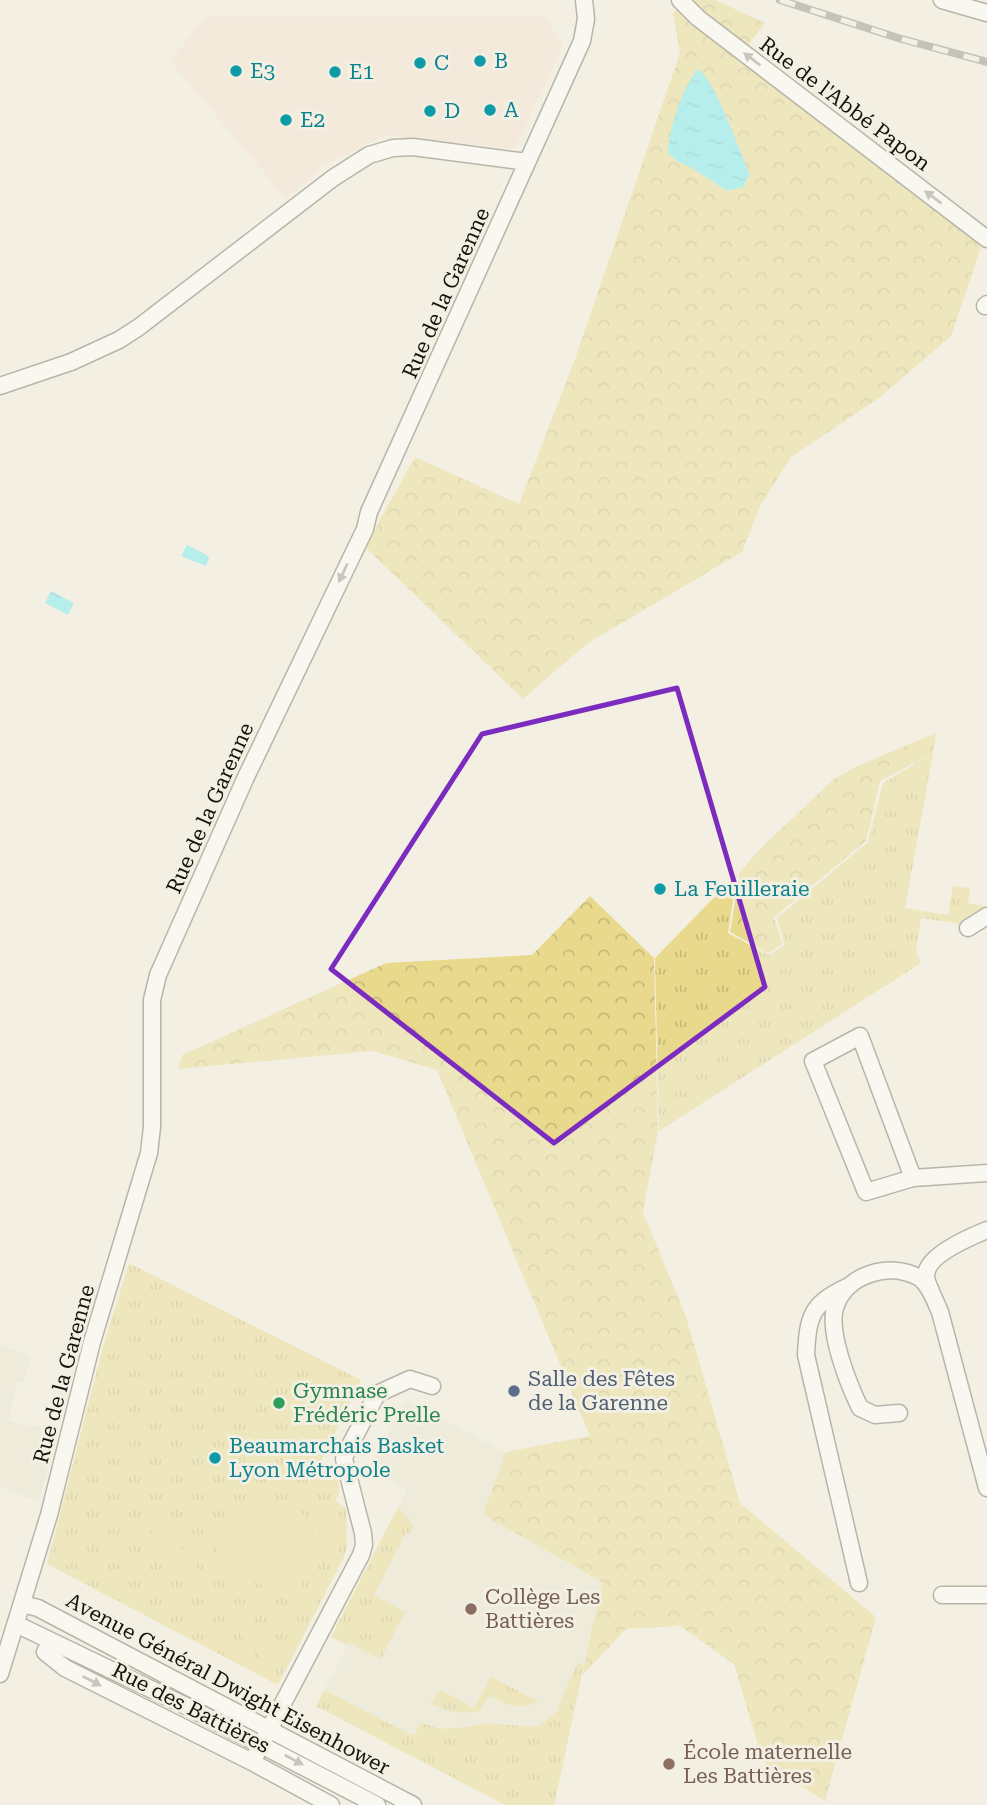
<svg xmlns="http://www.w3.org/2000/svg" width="987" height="1805" font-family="'Roboto Serif',serif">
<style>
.commercial{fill:#f4e3d1}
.built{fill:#e9e4d0}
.grass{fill:url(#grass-tufts)}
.forest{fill:url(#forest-crowns)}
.garden{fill:#e9d98d}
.water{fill:url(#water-ripples)}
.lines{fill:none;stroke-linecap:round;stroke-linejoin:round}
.street-casing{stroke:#706e62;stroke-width:19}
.street{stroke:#fff;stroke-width:16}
.rail-casing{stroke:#8e8c83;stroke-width:8}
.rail{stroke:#f3f0e3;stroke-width:5;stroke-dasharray:16;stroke-linecap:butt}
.oneway{fill:#959593}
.marked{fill:none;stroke:#7b2cbf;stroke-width:5;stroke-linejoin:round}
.culture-dot{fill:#0f9aa8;stroke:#f3f0e3;stroke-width:2.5}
.service-dot{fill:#5c6f8a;stroke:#f3f0e3;stroke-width:2.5}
.leisure-dot{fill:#2e9e5b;stroke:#f3f0e3;stroke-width:2.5}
.education-dot{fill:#8d6e63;stroke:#f3f0e3;stroke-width:2.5}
.labels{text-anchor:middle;stroke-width:6;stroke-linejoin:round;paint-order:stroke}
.culture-label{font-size:21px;fill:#0d838f;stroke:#f3f0e3;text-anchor:start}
.street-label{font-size:21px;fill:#14130f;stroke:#f3f0e3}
.service-label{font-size:21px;fill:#4e5e75;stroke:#f3f0e3;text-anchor:start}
.leisure-label{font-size:21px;fill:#27864d;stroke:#f3f0e3;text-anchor:start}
.education-label{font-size:21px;fill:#785e54;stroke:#f3f0e3;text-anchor:start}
</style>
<defs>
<pattern id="grass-tufts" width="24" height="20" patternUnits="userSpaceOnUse" patternTransform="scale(1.75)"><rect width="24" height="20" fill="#e9d98d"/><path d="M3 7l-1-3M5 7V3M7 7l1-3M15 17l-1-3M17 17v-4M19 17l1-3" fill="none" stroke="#c7b978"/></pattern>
<pattern id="forest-crowns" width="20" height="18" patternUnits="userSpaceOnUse" patternTransform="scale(1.75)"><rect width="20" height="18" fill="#e9d98d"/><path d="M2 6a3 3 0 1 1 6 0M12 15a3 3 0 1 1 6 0" fill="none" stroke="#c7b978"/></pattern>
<pattern id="water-ripples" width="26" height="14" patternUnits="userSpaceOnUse" patternTransform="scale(1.75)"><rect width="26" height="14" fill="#6eeaf7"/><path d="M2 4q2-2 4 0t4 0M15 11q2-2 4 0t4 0" fill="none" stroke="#5ec8d3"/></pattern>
</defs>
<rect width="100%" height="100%" fill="#f3f0e3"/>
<path class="commercial" d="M205 17H545L563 45 515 149 387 135 322 167 286 199 170 61Z"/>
<path class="built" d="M0 1345 31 1357 24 1382 17 1381 9 1421 57 1431 39 1502 0 1487Z
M406 1401 506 1452 484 1516 602 1582 554 1805H505L316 1706 347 1646 331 1637 407 1490 368 1471Z"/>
<path class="grass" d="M933 753 905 908 948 915 953 886 970 888 968 903 986 907 960 924 921 918 916 952 921 963 659 1131 655 958 737 874 728 933 769 955 785 945 777 918 868 842 883 783Z
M129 1263 361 1380 321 1461V1466C338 1471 343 1485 336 1501L346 1508 347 1547 344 1557 278 1685 47 1564 103 1347Z
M398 1507 414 1526 410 1534 406 1533 374 1595 405 1612 381 1659 349 1643 347 1645 331 1637Z
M578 1662 584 1665 554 1805H505L316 1706 324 1690 414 1736 421 1723 441 1729 471 1727 482 1723 538 1727 556 1712Z
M491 1677 538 1701C522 1711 505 1704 489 1696L479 1711C461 1715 447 1711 431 1704L439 1689 474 1708Z"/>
<path class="forest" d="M685 0H715L765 23 739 57 983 242 951 336 879 398 791 457 761 504 742 552 588 643 523 699 365 547 415 457 519 504 574 362 680 53 673 13Z
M936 733 933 753 880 781 866 841 774 917 782 944 768 953 730 932 740 872 760 849 833 780 855 767Z
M590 896 654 958 658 1131 643 1212 686 1317 740 1503 876 1617 825 1801 763 1762 734 1664 680 1626 626 1629 582 1676 602 1582 483 1515 506 1452 590 1436 437 1070 373 1051 178 1069 182 1055 386 963 532 955Z"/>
<path class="garden" d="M230 1473 247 1482 246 1485 335 1531 331 1539 242 1492 239 1496 223 1488Z
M244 1499 276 1516 273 1523 282 1528 286 1521 318 1538 315 1544 320 1547 298 1590 293 1588 287 1598 255 1581 260 1571 251 1566 245 1576 213 1560 218 1549 213 1546 235 1503 240 1506Z
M154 1517 271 1653 263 1661 145 1524Z"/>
<path class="water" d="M698 69C714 78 741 154 750 175L743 187 727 191 692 168 677 161 668 153C669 129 682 88 698 69Z
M187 545 207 555 209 558 206 566 181 556Z
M51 591 74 603 68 615 45 603Z"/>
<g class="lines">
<g class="street-casing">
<path id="street" d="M680 0 698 18 987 239
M942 0 987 13
M985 306 987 304
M0 386 71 362 119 340 139 327 333 178 369 155 393 148 413 147 527 162
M968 928 987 916
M913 1178 860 1036 813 1061 866 1192 913 1178 987 1173
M847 1287C811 1304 808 1316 806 1355L859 1583
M931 1291C929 1287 926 1280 926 1275 927 1255 970 1237 987 1230
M899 1413 875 1415 860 1408C849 1385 826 1329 836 1305 848 1274 889 1262 918 1277 929 1283 935 1301 940 1312L987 1488
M942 1595H987
M22 1604 38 1608 55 1617 413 1805
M16 1624 190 1708 377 1805
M51 1641 45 1652 65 1668 252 1762 331 1805
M0 1674 49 1515 92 1342 149 1153 152 1127V1000L158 975 246 777 365 529 369 512 582 41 586 19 584 0
M252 1762 361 1555 364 1545 363 1533 344 1459 346 1453 377 1394 410 1379 432 1386"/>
</g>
<use href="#street" class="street"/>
<g class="rail-casing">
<path id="rail" d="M780 0 898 38 987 62"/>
</g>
<use href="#rail" class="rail"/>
</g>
<defs><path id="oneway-solid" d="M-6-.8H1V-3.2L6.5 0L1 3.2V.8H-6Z" transform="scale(1.75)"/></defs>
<g class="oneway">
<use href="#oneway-solid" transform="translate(752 59) rotate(-143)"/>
<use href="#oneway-solid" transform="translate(933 197) rotate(-143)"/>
<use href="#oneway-solid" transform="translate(343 573) rotate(115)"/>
<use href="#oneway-solid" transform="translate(92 1681) rotate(27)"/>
<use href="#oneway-solid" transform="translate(294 1760) rotate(28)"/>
</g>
<path d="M0 0H987V1805H0ZM677 688 765 987 554 1143 331 969 482 734Z" fill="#f3f0e3" fill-opacity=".55" fill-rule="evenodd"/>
<path class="marked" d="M677 688 765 987 554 1143 331 969 482 734Z"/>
<g class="culture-dot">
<circle cx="480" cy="61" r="7"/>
<circle cx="420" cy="63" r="7"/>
<circle cx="236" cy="71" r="7"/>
<circle cx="335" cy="72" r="7"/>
<circle cx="490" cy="110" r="7"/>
<circle cx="430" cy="111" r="7"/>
<circle cx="286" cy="120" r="7"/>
<circle cx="660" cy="889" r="7"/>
<circle cx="215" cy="1458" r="7"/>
</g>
<circle class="service-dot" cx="514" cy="1391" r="7"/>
<circle class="leisure-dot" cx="279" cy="1403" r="7"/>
<g class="education-dot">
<circle cx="471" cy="1609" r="7"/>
<circle cx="669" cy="1764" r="7"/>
</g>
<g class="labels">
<g class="culture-label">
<text x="494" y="68">B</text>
<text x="434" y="70">C</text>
<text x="250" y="78">E3</text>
<text x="349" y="79">E1</text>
<text x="504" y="117">A</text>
<text x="444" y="118">D</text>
<text x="300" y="127">E2</text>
<text x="674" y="896">La Feuilleraie</text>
<text x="229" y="1453">Beaumarchais Basket<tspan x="229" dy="24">Lyon Métropole</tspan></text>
</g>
<g class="street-label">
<text transform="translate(845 104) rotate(37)" y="7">Rue de l'Abbé Papon</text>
<text transform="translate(446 293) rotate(-66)" y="7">Rue de la Garenne</text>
<text transform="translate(210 808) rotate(-66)" y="7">Rue de la Garenne</text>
<text transform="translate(64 1374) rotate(-75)" y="7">Rue de la Garenne</text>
<text transform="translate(228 1684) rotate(28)" y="7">Avenue Général Dwight Eisenhower</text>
<text transform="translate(191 1708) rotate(27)" y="7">Rue des Battières</text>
</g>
<g class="service-label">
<text x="528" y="1386">Salle des Fêtes<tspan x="528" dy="24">de la Garenne</tspan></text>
</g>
<g class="leisure-label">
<text x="293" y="1398">Gymnase<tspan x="293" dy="24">Frédéric Prelle</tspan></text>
</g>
<g class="education-label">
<text x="485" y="1604">Collège Les<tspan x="485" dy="24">Battières</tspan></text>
<text x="683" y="1759">École maternelle<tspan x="683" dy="24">Les Battières</tspan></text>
</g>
</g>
</svg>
